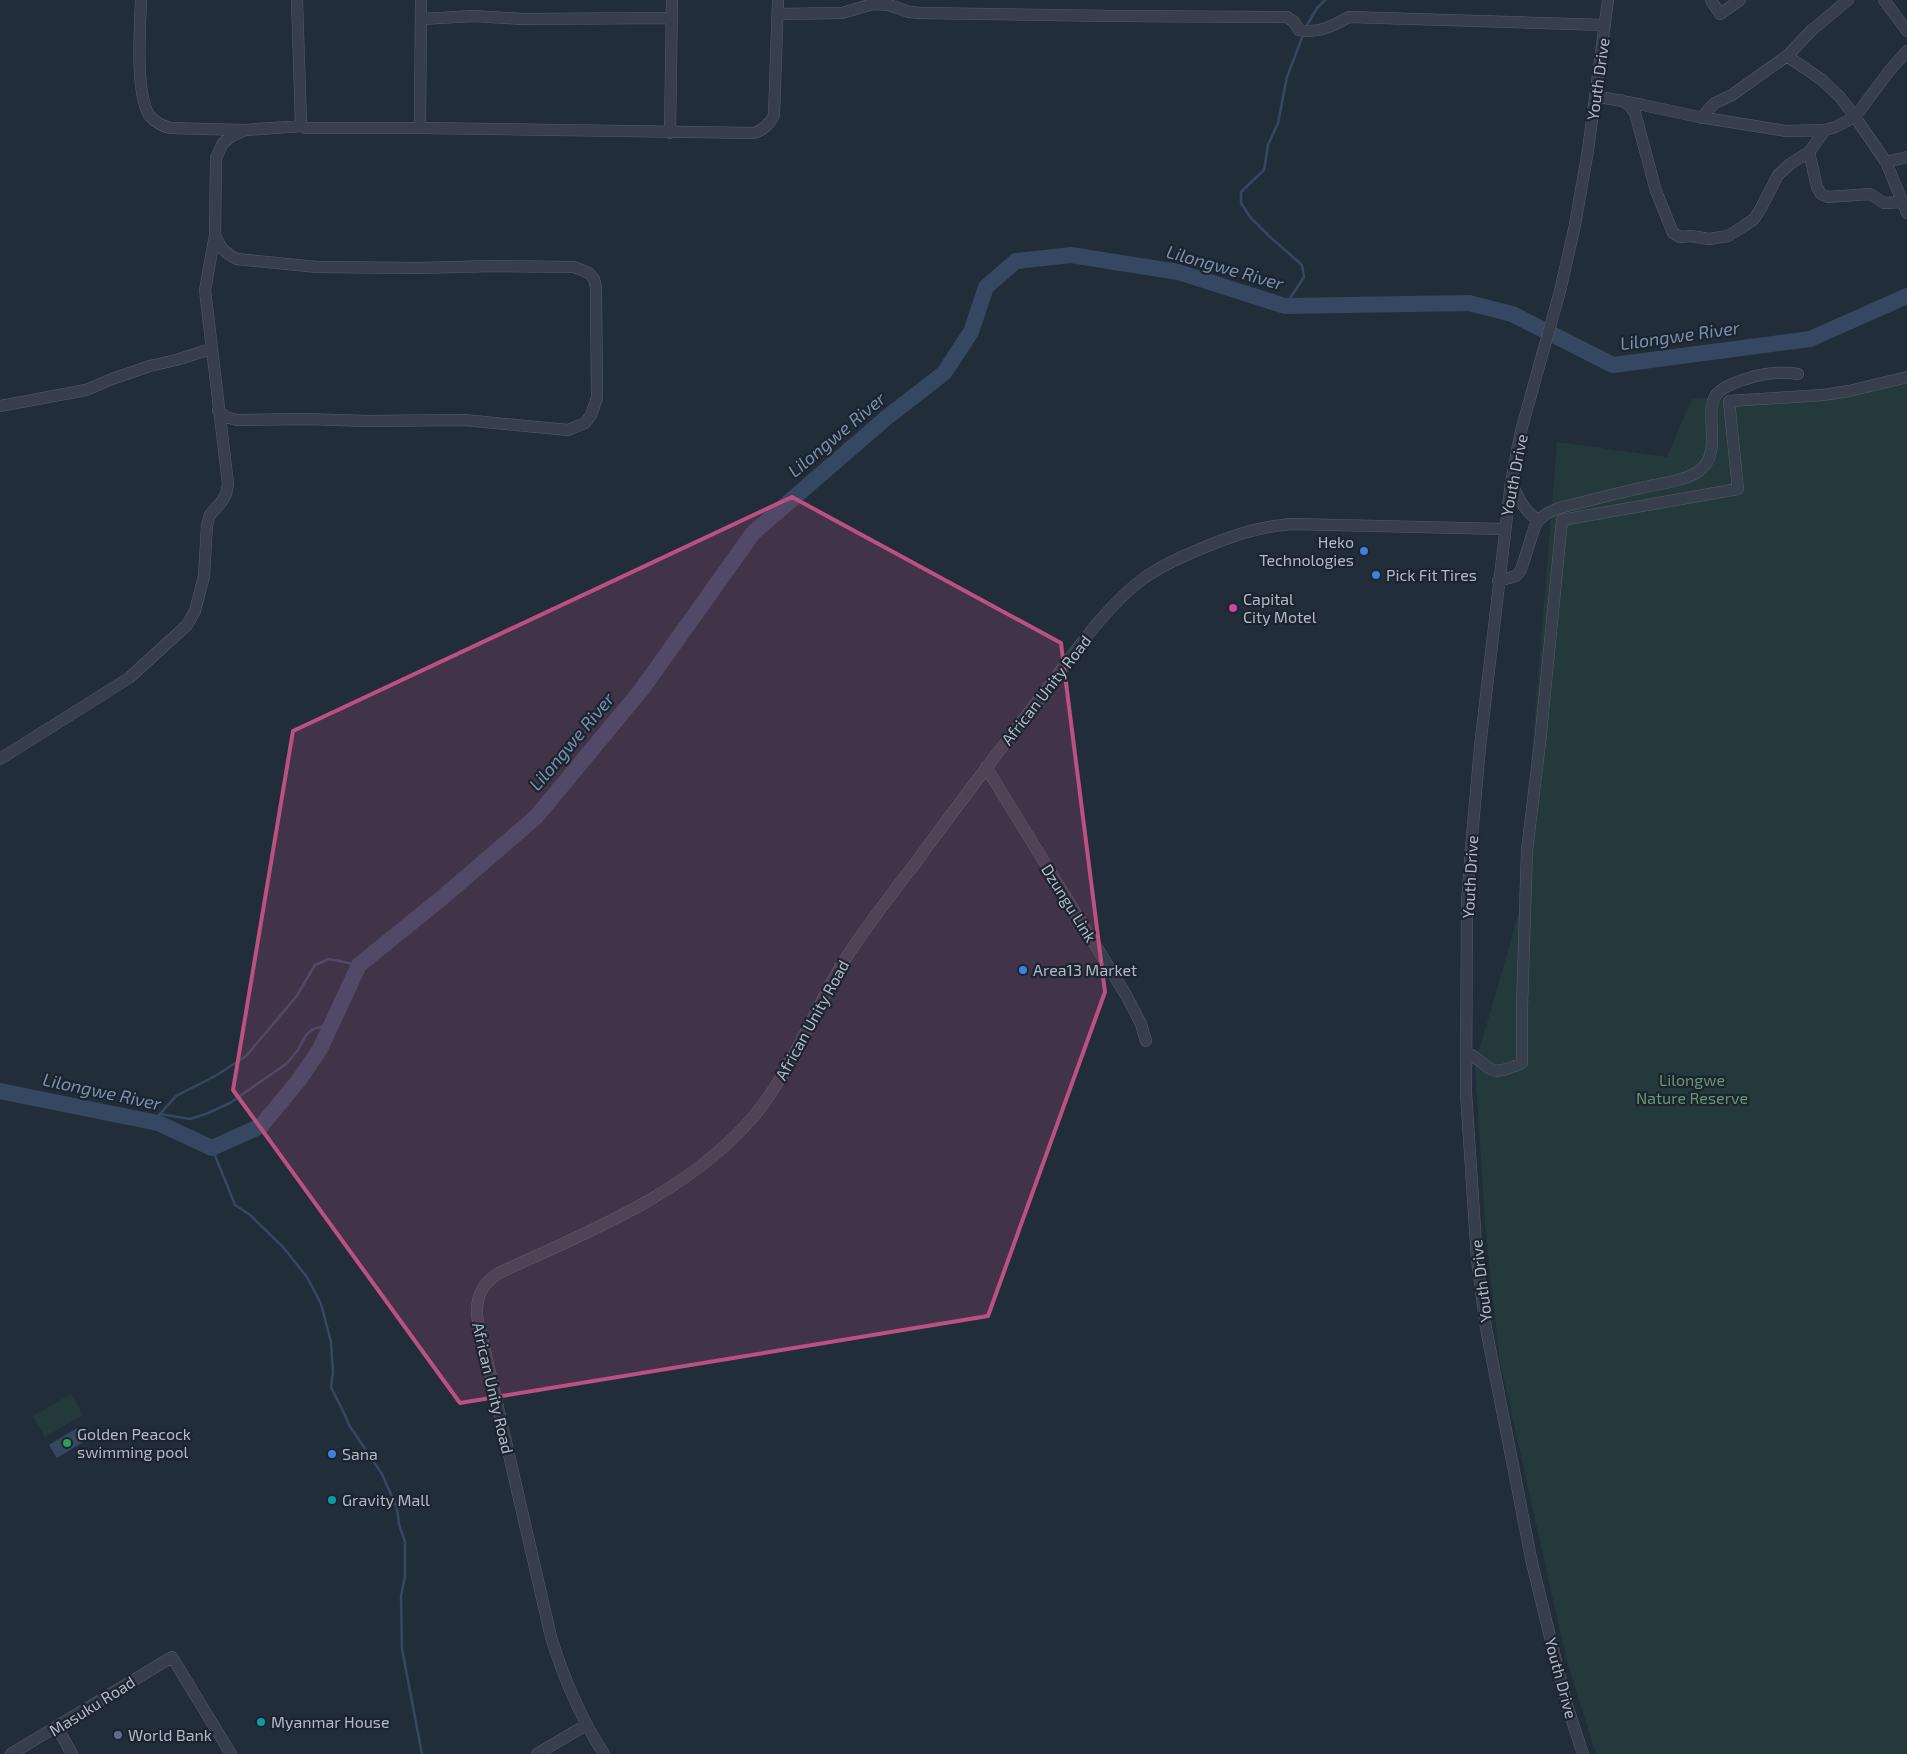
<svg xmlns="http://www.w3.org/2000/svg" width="1907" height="1754" font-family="'Exo 2',sans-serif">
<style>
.green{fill:#24393b}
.water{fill:#364861}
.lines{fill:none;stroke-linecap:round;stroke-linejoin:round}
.stream{stroke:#364861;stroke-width:2.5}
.river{stroke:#364861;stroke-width:16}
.minor-casing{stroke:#545c68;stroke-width:12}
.minor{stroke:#363f4b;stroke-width:11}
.marked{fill:#bc5080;fill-opacity:0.2;stroke:#bc5080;stroke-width:4;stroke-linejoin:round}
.shop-dot{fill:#3f7fe0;stroke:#1b242f;stroke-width:2}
.hotel-dot{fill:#d1479c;stroke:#1b242f;stroke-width:2}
.leisure-dot{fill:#2e9e5b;stroke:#1b242f;stroke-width:2}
.culture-dot{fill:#0f9aa8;stroke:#1b242f;stroke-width:2}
.service-dot{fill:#5c6f8a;stroke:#1b242f;stroke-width:2}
.labels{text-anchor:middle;stroke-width:4.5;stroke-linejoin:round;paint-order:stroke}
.street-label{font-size:16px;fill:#b1b9c6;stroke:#1b242f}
.poi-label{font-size:16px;fill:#b1b9c6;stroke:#1b242f;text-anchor:start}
.park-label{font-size:16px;fill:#689773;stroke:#1b242f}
.water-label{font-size:18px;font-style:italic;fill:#7990ae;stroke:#1b242f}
</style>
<rect width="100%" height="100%" fill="#222d3a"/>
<path class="green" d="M1907 381V1754H1596L1566 1658 1499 1357 1485 1223 1475 1065 1519 912 1557 442 1667 457 1692 398 1848 396Z
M71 1394 83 1415 45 1437 33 1416Z"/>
<path class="water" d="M77 1428 85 1441 57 1458 49 1445Z"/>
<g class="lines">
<path class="stream" d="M1306 27 1317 8 1325 0
M1285 306 1304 277 1302 265 1269 236 1250 217 1241 203V192L1264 170 1268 145 1278 123 1287 77 1303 35
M160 1114 190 1119 206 1114 230 1103 286 1064 298 1050 306 1035 313 1029 332 1024
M151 1122 162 1112 176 1096 217 1075 246 1056 296 997 315 965 329 959 359 965
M212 1148 235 1205 250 1215 283 1247 307 1277 321 1304 331 1342 333 1372 331 1387 345 1415 349 1425 382 1474 397 1508 399 1524 405 1542V1576L401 1596 402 1649 422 1754"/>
<path class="river" d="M0 1091 158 1123 212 1148 261 1126 299 1080 320 1049 359 965 443 897 536 817 642 689 753 533 886 418 944 373 971 332 986 287 1016 261 1071 255 1178 272 1285 306 1469 303 1512 314 1613 365 1810 339 1907 296"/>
<g class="minor-casing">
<path id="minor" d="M141 0C140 27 135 96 150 116 156 123 162 126 170 128L243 130
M297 0 301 123 303 126
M1711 0 1720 14 1740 0
M1884 0 1907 31
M778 14 842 13 873 4 889 5 909 12 920 13 1114 16 1287 17 1294 22 1299 30C1318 34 1333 26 1349 17L1605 25
M422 19 474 16 523 19 671 18
M1787 56 1822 80 1840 97 1855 117 1886 162 1907 213
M1595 96 1643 105 1699 117 1786 131 1825 130 1835 127 1855 117 1890 70 1907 51
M1621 100 1629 105 1635 113 1656 191 1673 233 1680 237 1691 236 1709 239 1728 236 1744 226 1754 219 1761 208 1778 175 1790 164 1809 152 1825 130
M1702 118 1709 109 1715 103 1732 95 1787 56 1812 30 1848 0
M420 128 421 0
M670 133 672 0
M1809 152 1817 187 1821 194 1828 197 1870 194 1884 203 1902 202
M1886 162 1907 157
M215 235C220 247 224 253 237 259L317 267 419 268 493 266 574 267 589 273 594 279 596 288 597 398 591 415 585 423 568 430 464 420 367 421 307 419 237 420 226 417 218 410
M0 406 86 390 112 379 150 366 176 360 211 349
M1511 482C1518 497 1524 511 1538 520
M1498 581 1516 576 1521 570 1535 526C1540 516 1549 512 1559 508 1587 501 1614 494 1641 488 1658 484 1685 481 1699 471 1724 453 1703 413 1716 395 1722 387 1736 382 1746 379 1764 373 1779 371 1798 374
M0 759 129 678 187 625 195 611 204 576 207 525 210 515 222 501 226 494 228 484 205 290 215 235 216 158 223 143 232 136 245 130 303 126 306 128H420L754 133C762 131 771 123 774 115L778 0
M986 767 1126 995 1141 1024 1146 1041
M1467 1052C1494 1068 1487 1079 1522 1063V1006L1527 850 1540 743 1562 520 1738 489 1729 401 1823 395 1849 391 1907 377
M57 1727 72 1754
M11 1754 172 1657 231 1754
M537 1754 586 1725
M604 1754C580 1717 564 1679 551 1637L477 1316C476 1296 482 1284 499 1273 585 1233 679 1197 745 1126 789 1079 811 1015 844 961 865 928 890 896 914 865 954 810 995 756 1037 702 1068 662 1104 607 1144 578 1171 559 1232 534 1264 528 1273 526 1283 525 1292 524L1504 529
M1583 1754 1566 1702 1532 1563 1486 1328 1477 1259 1466 1093 1467 902 1471 848 1480 747 1511 482 1521 431 1560 291 1575 225 1588 150 1608 0"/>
</g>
<use href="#minor" class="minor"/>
</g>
<path class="marked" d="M792 497 1061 643 1105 992 988 1316 460 1403 233 1090 293 731Z"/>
<g class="shop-dot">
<circle cx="1364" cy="551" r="5"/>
<circle cx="1376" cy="575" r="5"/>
<circle cx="1023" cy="970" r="5"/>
<circle cx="332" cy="1454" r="5"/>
</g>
<circle class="hotel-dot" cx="1233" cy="608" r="5"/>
<circle class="leisure-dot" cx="67" cy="1443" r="5"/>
<g class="culture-dot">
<circle cx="332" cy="1500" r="5"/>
<circle cx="261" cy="1722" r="5"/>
</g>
<circle class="service-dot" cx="118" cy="1735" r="5"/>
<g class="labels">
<g class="street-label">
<text transform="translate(1598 79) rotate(-82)" y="6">Youth Drive</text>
<text transform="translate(1514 475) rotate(-79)" y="6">Youth Drive</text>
<text transform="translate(1046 690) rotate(-52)" y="6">African Unity Road</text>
<text transform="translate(1470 877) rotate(-87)" y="6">Youth Drive</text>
<text transform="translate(1069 903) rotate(58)" y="6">Dzungu Link</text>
<text transform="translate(812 1020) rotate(-61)" y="6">African Unity Road</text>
<text transform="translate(1481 1281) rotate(-97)" y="6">Youth Drive</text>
<text transform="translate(493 1388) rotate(77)" y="6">African Unity Road</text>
<text transform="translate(1561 1678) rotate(75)" y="6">Youth Drive</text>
<text transform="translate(92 1706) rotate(-32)" y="6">Masuku Road</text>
</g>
<g class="poi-label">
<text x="1354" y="548" text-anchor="end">Heko<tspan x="1354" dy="18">Technologies</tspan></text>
<text x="1386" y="581">Pick Fit Tires</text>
<text x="1243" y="605">Capital<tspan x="1243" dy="18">City Motel</tspan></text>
<text x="1033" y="976">Area13 Market</text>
<text x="77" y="1440">Golden Peacock<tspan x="77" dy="18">swimming pool</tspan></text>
<text x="342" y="1460">Sana</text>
<text x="342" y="1506">Gravity Mall</text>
<text x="271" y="1728">Myanmar House</text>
<text x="128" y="1741">World Bank</text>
</g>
<g class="park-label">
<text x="1692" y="1086">Lilongwe<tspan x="1692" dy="18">Nature Reserve</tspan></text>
</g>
<g class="water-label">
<text transform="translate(1225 268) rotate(16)" y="6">Lilongwe River</text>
<text transform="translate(1680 336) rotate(-8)" y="6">Lilongwe River</text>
<text transform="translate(837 435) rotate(-40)" y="6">Lilongwe River</text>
<text transform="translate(572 742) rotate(-50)" y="6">Lilongwe River</text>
<text transform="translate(102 1092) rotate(12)" y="6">Lilongwe River</text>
</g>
</g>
</svg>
